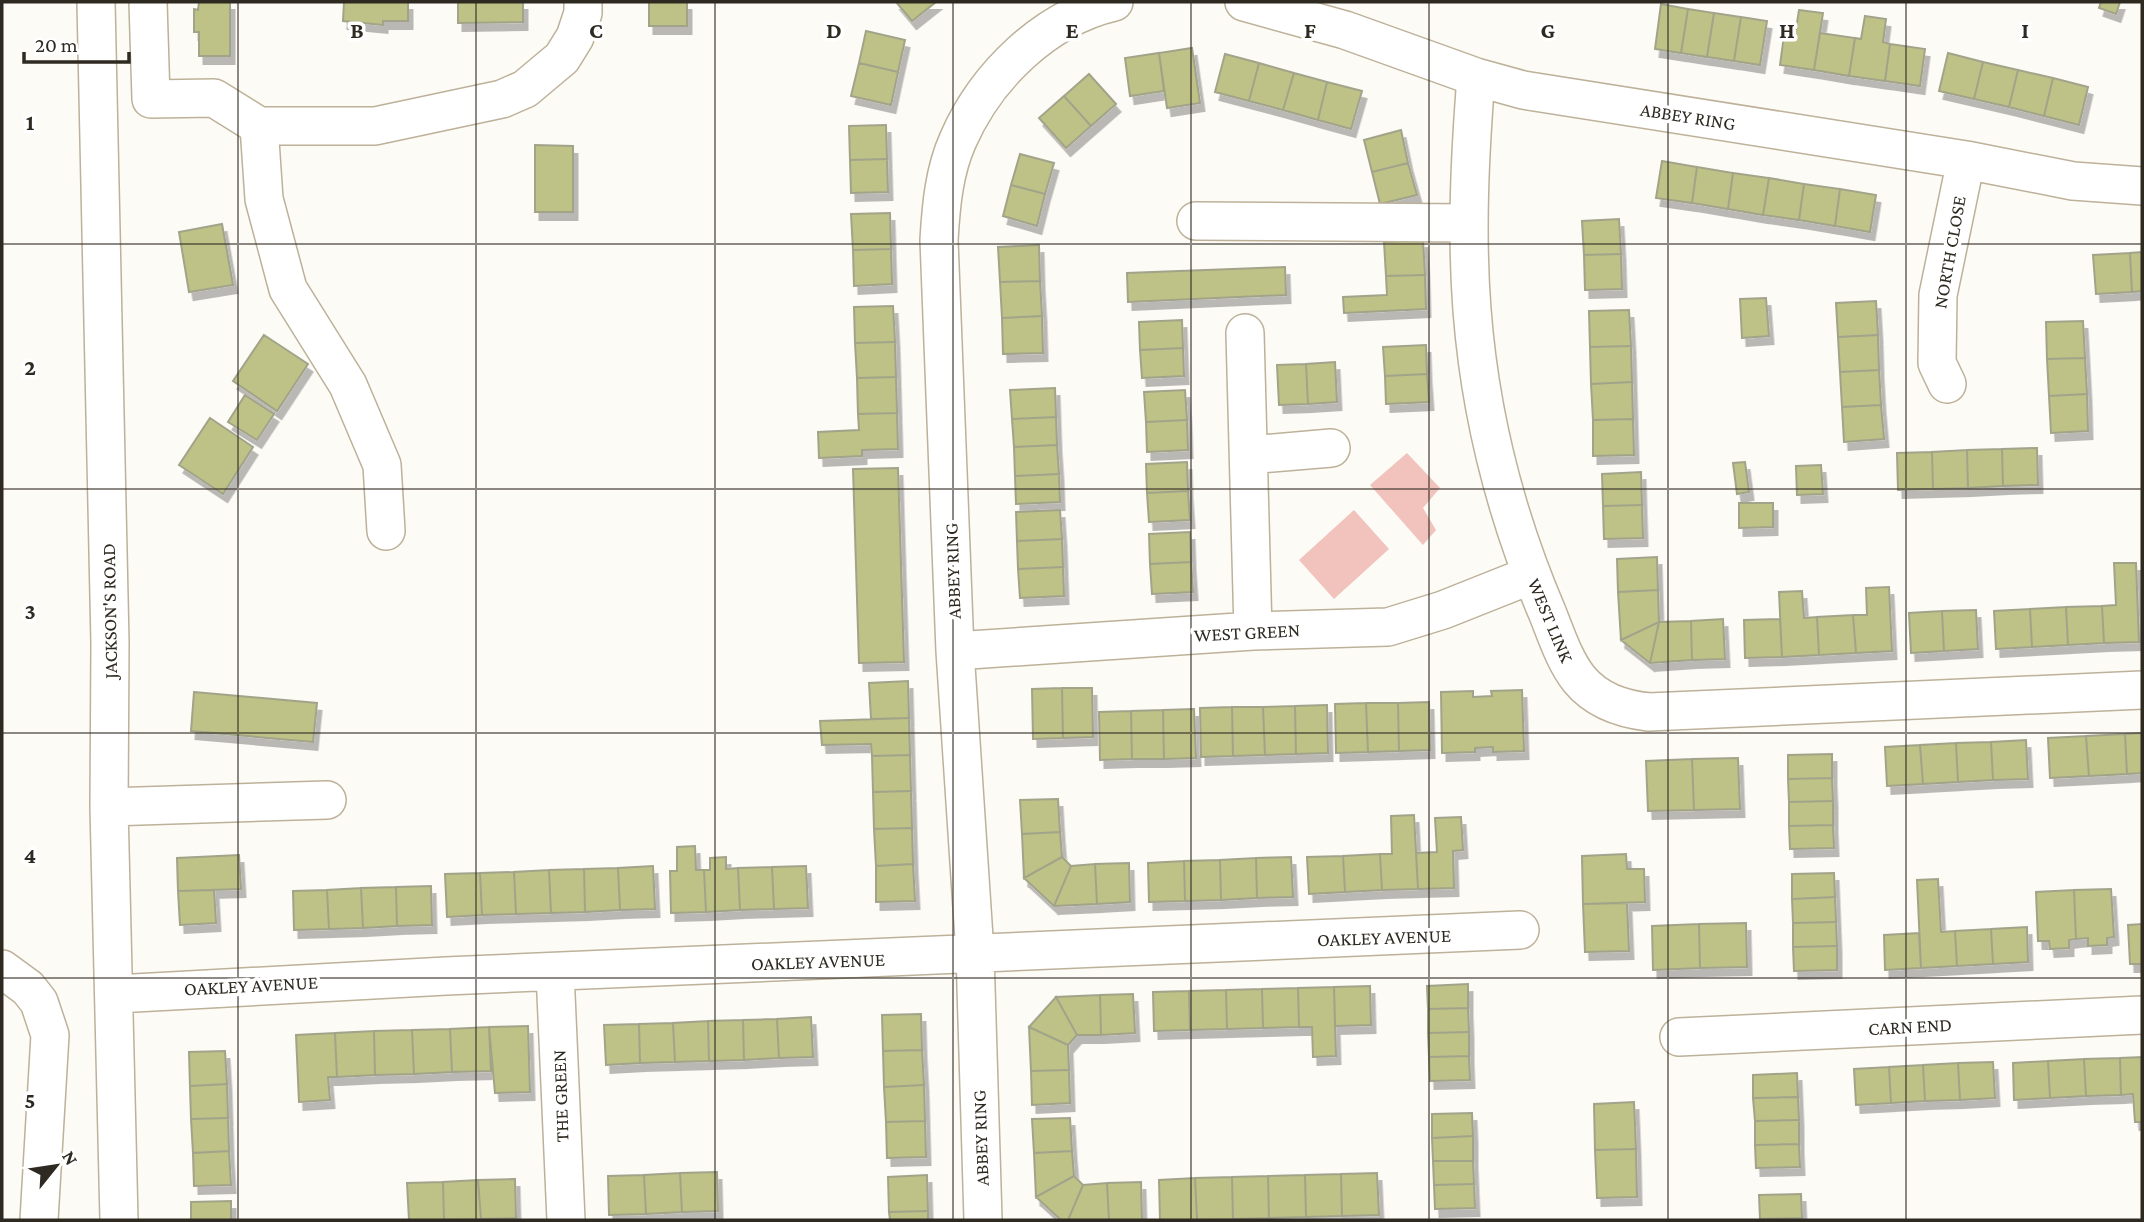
<svg xmlns="http://www.w3.org/2000/svg" width="2144" height="1222" font-family="'Crimson Pro',serif">
<style>
.green{fill:#f1c3bc}
.building{fill:#bec286;stroke:#a2a48a;stroke-width:2;filter:url(#shadow)}
.lines{fill:none;stroke-linecap:round;stroke-linejoin:round}
.minor-casing{stroke:#bdb199;stroke-width:40}
.minor{stroke:#fff;stroke-width:37}
.grid{fill:none;stroke:#2f2a21;stroke-width:2;stroke-opacity:0.55}
.labels{text-anchor:middle;stroke-width:7;stroke-linejoin:round;paint-order:stroke}
.street-label{font-size:19px;fill:#2f2a21;stroke:#fff}
.grid-label{font-size:23px;text-anchor:middle;font-weight:bold;fill:#2f2a21;stroke:#fff;stroke-width:7;stroke-linejoin:round;paint-order:stroke}
</style>
<defs>
<filter id="shadow"><feDropShadow dx="4.5" dy="8" stdDeviation="0" flood-color="#0004"/></filter>
</defs>
<rect width="100%" height="100%" fill="#fdfbf6"/>
<path class="green" d="M1407 453 1440 488 1423 508 1436 530 1423 545 1370 485Z
M1354 510 1389 549 1334 599 1299 560Z"/>
<path class="building" d="M199 2H230V56H199V32H194V9L198 10Z
M344 2H408V21H383V25L343 21Z
M458 2H523V22L458 23Z
M649 2H687V26H649Z
M896 2H936L912 21Z
M2101 2H2120L2116 14 2099 8Z
M1661 4 1688 9 1681 53 1655 49Z
M1688 9 1714 13 1707 57 1681 53Z
M1799 10 1823 13 1814 70 1780 65 1785 28 1796 29Z
M1714 13 1741 17 1734 61 1707 57Z
M1865 16 1886 19 1883 42 1890 44 1885 81 1849 76 1855 38 1861 39Z
M1741 17 1767 21 1760 65 1734 61Z
M866 31 905 40 898 72 859 63Z
M1820 33 1855 38 1849 76 1814 70Z
M1890 44 1925 49 1920 86 1885 81Z
M1192 48 1200 103 1167 108 1159 53Z
M1159 53 1164 91 1130 96 1125 58Z
M1948 53 1983 62 1974 99 1939 91Z
M1225 54 1259 63 1249 101 1215 92Z
M1983 62 2018 70 2009 107 1974 99Z
M859 63 898 72 891 105 851 96Z
M1259 63 1294 73 1283 110 1249 101Z
M2018 70 2053 78 2044 116 2009 107Z
M1294 73 1327 82 1318 120 1283 110Z
M1089 74 1116 104 1091 126 1064 96Z
M2053 78 2088 87 2079 125 2044 116Z
M1327 82 1362 91 1351 129 1318 120Z
M1064 96 1091 126 1066 148 1039 118Z
M886 125 887 159 850 160 849 126Z
M1401 130 1408 163 1372 172 1364 140Z
M535 145 573 146V212H535Z
M1020 154 1054 163 1045 194 1011 185Z
M887 159 888 192 851 193 850 160Z
M1662 161 1697 167 1692 203 1656 198Z
M1408 163 1417 195 1380 204 1372 172Z
M1697 167 1733 173 1728 209 1692 203Z
M1733 173 1769 178 1763 215 1728 209Z
M1769 178 1804 184 1799 220 1763 215Z
M1804 184 1840 189 1835 226 1799 220Z
M1011 185 1045 194 1037 226 1003 216Z
M1840 189 1876 195 1870 232 1835 226Z
M890 213 891 249 853 250 851 214Z
M1619 219 1621 254 1584 255 1582 221Z
M222 224 233 285 189 292 179 232Z
M1423 240 1425 275 1386 276 1384 242Z
M1039 245 1040 281 1000 282 998 247Z
M891 249 892 284 854 286 853 250Z
M2142 252V291L2132 292 2130 253Z
M2130 253 2132 292 2096 294 2093 255Z
M1621 254 1622 289 1585 290 1584 255Z
M1285 267 1286 295 1128 302 1127 273Z
M1425 275 1426 309 1344 313 1343 297 1387 295 1386 276Z
M1040 281 1042 316 1002 318 1000 282Z
M1766 298 1769 336 1742 338 1740 299Z
M1876 301 1878 335 1838 337 1836 303Z
M893 306 895 342 855 343 854 307Z
M1629 310 1631 346 1590 347 1589 311Z
M1042 316 1043 353 1003 354 1002 318Z
M1182 320 1183 348 1140 350 1139 322Z
M2083 321 2085 358 2047 359 2046 322Z
M264 335 308 364 277 411 233 381Z
M1878 335 1879 370 1840 372 1838 337Z
M895 342 896 377 857 378 855 343Z
M1426 345 1427 374 1385 376 1383 347Z
M1631 346 1632 382 1591 384 1590 347Z
M1183 348 1184 376 1142 378 1140 350Z
M2085 358 2087 394 2049 396 2047 359Z
M1335 362 1337 402 1308 404 1306 364Z
M1306 364 1308 404 1279 405 1277 365Z
M1879 370 1881 405 1842 407 1840 372Z
M1427 374 1429 402 1386 404 1385 376Z
M896 377 897 413 858 414 857 378Z
M1632 382 1633 419 1593 420 1591 384Z
M1055 388 1056 417 1012 419 1010 390Z
M1185 390 1187 420 1146 422 1144 392Z
M2087 394 2088 431 2051 433 2049 396Z
M245 395 274 414 257 440 228 422Z
M1881 405 1884 439 1844 442 1842 407Z
M897 413 898 449 862 450V456L819 458 818 432 859 430 858 414Z
M1056 417 1057 445 1014 447 1012 419Z
M210 418 253 447 223 494 179 465Z
M1633 419 1634 455 1593 456V420Z
M1187 420 1188 450 1147 452 1146 422Z
M1057 445 1059 474 1015 476 1014 447Z
M2037 448 2038 485 2003 486 2002 449Z
M2002 449 2003 486 1968 488 1967 450Z
M1967 450 1968 488 1933 489 1932 452Z
M1932 452 1933 489 1898 490 1897 453Z
M1187 462 1188 491 1147 493 1146 464Z
M1745 462 1749 492 1737 494 1733 463Z
M1821 465 1823 494 1797 495 1796 466Z
M898 468 904 662 859 663 853 469Z
M1641 472 1642 505 1603 506 1602 474Z
M1059 474 1060 502 1016 504 1015 476Z
M1188 491 1190 520 1149 522 1147 493Z
M1739 503H1773V527L1739 528Z
M1642 505 1643 538 1604 539 1603 506Z
M1060 510 1062 539 1017 541 1016 512Z
M1190 532 1191 562 1150 564 1149 534Z
M1062 539 1063 567 1018 569 1017 541Z
M1657 557 1658 590 1618 592 1617 559Z
M1191 562 1193 592 1152 594 1150 564Z
M2114 563H2136L2139 642 2104 643 2102 606 2116 605Z
M1063 567 1064 596 1020 598 1018 569Z
M1889 587 1892 651 1856 653 1853 615H1867L1866 588Z
M1658 590 1659 622 1621 640 1618 592Z
M1802 591 1804 618 1817 617 1819 655 1782 657 1779 592Z
M2102 606 2104 643 2068 645 2066 607Z
M2066 607 2068 645 2032 647 2030 609Z
M2030 609 2032 647 1996 649 1994 611Z
M1976 610 1978 649 1944 651 1942 611Z
M1942 611 1944 651 1911 653 1909 613Z
M1853 615 1856 653 1819 655 1817 617Z
M1723 619 1725 659 1692 660 1691 621Z
M1780 619 1782 657 1745 658 1744 620Z
M1691 621 1692 660 1650 663 1659 622Z
M1659 622 1650 663 1621 640Z
M908 681 909 718 871 719 869 683Z
M1062 688H1092L1093 737 1063 738Z
M1062 688 1063 738 1033 739 1032 689Z
M1522 690 1524 751 1493 752V747L1475 748V752L1442 753 1441 692 1473 691V697L1492 696 1491 691Z
M194 692 317 703 313 742 191 731Z
M1429 702 1430 750 1399 751 1398 703Z
M1366 703H1398L1399 751 1368 752Z
M1366 703 1368 752 1336 753 1335 704Z
M1327 705 1328 753 1296 754 1295 706Z
M1295 706 1296 754 1265 755 1263 707Z
M1232 707H1263L1265 755 1233 756Z
M1232 707 1233 756 1201 757 1200 708Z
M1194 709 1196 758 1164 759 1163 710Z
M1163 710 1164 759H1132L1131 711Z
M1131 711 1132 759 1100 760 1099 712Z
M909 718 910 755 872 756 871 744 822 745 820 721Z
M2142 733V773L2127 774 2125 734Z
M2125 734 2127 774 2089 776 2086 736Z
M2086 736 2089 776 2050 778 2048 738Z
M2026 740 2028 779 1993 780 1991 742Z
M1991 742 1993 780 1958 782 1956 743Z
M1956 743 1958 782 1923 784 1920 745Z
M1920 745 1923 784 1887 786 1885 747Z
M1832 754V778L1788 779V755Z
M910 755 911 791 873 792 872 756Z
M1738 758 1740 809 1694 810 1692 759Z
M1692 759 1694 810 1648 811 1646 761Z
M1832 778 1833 801 1789 802 1788 779Z
M911 791 912 828 874 829 873 792Z
M1058 799 1060 832 1022 834 1020 800Z
M1833 801V825L1789 826V802Z
M1414 815 1418 889 1382 890 1380 854H1392L1391 816Z
M1461 817 1463 850 1453 851 1454 888 1418 889 1416 853 1437 852 1435 818Z
M1833 825 1834 848 1790 849 1789 826Z
M912 828 913 864 876 866 874 829Z
M1060 832 1062 857 1024 878 1022 834Z
M695 846 696 870H704L706 912 671 913 670 871H677V847Z
M1380 854 1382 890 1345 892 1343 856Z
M1626 854 1627 869H1644L1645 902 1583 904 1582 856Z
M239 855 241 889 178 891 177 858Z
M1343 856 1345 892 1309 894 1307 857Z
M726 857V869L738 868 740 910 706 912 704 870H710V858Z
M1062 857 1071 866 1054 906 1024 878Z
M1291 857 1293 897 1257 898 1256 858Z
M1256 858 1257 898 1221 900 1220 860Z
M1220 860 1221 900 1185 901 1184 861Z
M1184 861 1185 901 1149 902 1148 863Z
M1129 863 1130 902 1097 904 1095 864Z
M913 864 915 901 876 902V866Z
M1095 864 1097 904 1054 906 1071 866Z
M653 866 655 909 620 910 618 868Z
M806 866 808 908 774 909 772 867Z
M772 867 774 909 740 910 738 868Z
M618 868 620 910 585 912 584 869Z
M584 869 585 912 551 913 549 870Z
M549 870 551 913 516 914 514 872Z
M514 872 516 914 482 915 480 873Z
M480 873 482 915 447 917 445 874Z
M1834 873 1835 897 1792 899V874Z
M1938 879 1941 932 1955 931 1957 966 1921 968 1917 880Z
M431 886 432 925 397 926 396 887Z
M396 887 397 926 363 928 361 888Z
M361 888 363 928 329 929 327 890Z
M2111 889 2114 937 2107 938V945L2088 946V938L2076 939 2074 890Z
M214 890 216 923 180 925 178 891Z
M327 890 329 929 294 930 293 891Z
M2074 890 2076 939 2069 940V948L2050 949 2049 941H2038L2036 892Z
M1835 897 1836 922 1793 923 1792 899Z
M1627 903 1629 951 1585 952 1583 904Z
M1836 922 1837 946 1793 947V923Z
M1746 923 1747 967 1700 968 1699 924Z
M1699 924 1700 968 1653 970 1652 926Z
M2142 924V964H2130L2128 925Z
M2027 927 2028 962 1993 964 1991 929Z
M1991 929 1993 964 1957 966 1955 931Z
M1919 933 1921 968 1885 970 1884 935Z
M1837 946V970L1794 971 1793 947Z
M1468 984V1008L1428 1009 1427 986Z
M1370 986 1371 1025 1335 1026 1334 987Z
M1334 987 1336 1056 1313 1057 1312 1027H1299L1298 988Z
M1298 988 1299 1027 1263 1028 1262 989Z
M1262 989 1263 1028 1227 1029 1226 990Z
M1226 990 1227 1029 1190 1030 1189 991Z
M1189 991 1190 1030 1154 1031 1153 992Z
M1133 994 1135 1033 1101 1035 1100 995Z
M1100 995 1101 1035H1077L1056 997Z
M1056 997 1077 1035 1068 1045 1029 1027Z
M1468 1008 1469 1032 1428 1033V1009Z
M921 1014 922 1050 883 1051 882 1015Z
M811 1017 813 1057 779 1058 777 1019Z
M777 1019 779 1058 744 1060 743 1020Z
M743 1020 744 1060 709 1061 708 1021Z
M708 1021 709 1061 675 1062 673 1023Z
M673 1023 675 1062 640 1063 639 1024Z
M639 1024 640 1063 606 1065 604 1025Z
M528 1026 530 1092 495 1093 489 1027Z
M489 1027 491 1071 452 1072 450 1029Z
M1029 1027 1068 1045 1069 1070 1031 1071Z
M450 1029 452 1072 414 1074 412 1030Z
M412 1030 414 1074 375 1075 374 1031Z
M374 1031 375 1075 337 1077 335 1033Z
M1469 1032V1056L1429 1057 1428 1033Z
M335 1033 337 1077H328L330 1100 299 1102 296 1035Z
M922 1050 924 1085 884 1087 883 1051Z
M225 1051 227 1084 190 1086 189 1052Z
M1469 1056 1470 1080 1430 1081 1429 1057Z
M2142 1057V1122H2135L2133 1094 2121 1095 2120 1058Z
M2120 1058 2121 1095 2086 1096 2084 1059Z
M2084 1059 2086 1096 2050 1098 2048 1061Z
M2048 1061 2050 1098 2014 1100 2013 1063Z
M1993 1062 1995 1098 1960 1100 1958 1063Z
M1958 1063 1960 1100 1925 1101 1923 1065Z
M1923 1065 1925 1101 1891 1103 1889 1067Z
M1889 1067 1891 1103 1856 1105 1854 1069Z
M1069 1070 1070 1103 1032 1105 1031 1071Z
M1797 1073 1798 1097 1753 1098V1075Z
M227 1084 228 1118 191 1119 190 1086Z
M924 1085 925 1121 886 1122 884 1087Z
M1798 1097 1799 1120 1755 1121 1753 1098Z
M1634 1102 1636 1149 1595 1150 1594 1104Z
M1472 1113 1473 1136 1432 1138V1114Z
M228 1118 229 1151 193 1153 191 1119Z
M1070 1118 1072 1151 1034 1153 1032 1119Z
M1799 1120V1144L1755 1145V1121Z
M925 1121 926 1157 887 1158 886 1122Z
M1473 1136V1161H1433L1432 1138Z
M1799 1144 1800 1167 1756 1168 1755 1145Z
M1636 1149 1637 1197 1597 1198 1595 1150Z
M229 1151 231 1185 194 1186 193 1153Z
M1072 1151 1074 1176 1036 1197 1034 1153Z
M1433 1161H1473L1474 1184 1434 1185Z
M717 1172 718 1211 682 1212 680 1173Z
M680 1173 682 1212 646 1214 644 1175Z
M1377 1173 1379 1215 1342 1216 1341 1174Z
M1341 1174 1342 1216 1306 1217 1305 1175Z
M644 1175 646 1214 609 1215 608 1176Z
M927 1175 928 1211 889 1212 888 1177Z
M1305 1175 1306 1217 1269 1218 1268 1176Z
M1074 1176 1083 1185 1068 1220H1061L1036 1197Z
M1268 1176 1269 1218 1233 1219 1232 1177Z
M1232 1177 1233 1219 1197 1220 1195 1178Z
M1195 1178 1197 1220H1160L1159 1180Z
M515 1179 516 1218 481 1219 478 1180Z
M478 1180 481 1219 444 1220 443 1182Z
M443 1182 444 1220H409L407 1183Z
M1141 1182 1142 1220H1109L1107 1183Z
M1107 1183 1109 1220H1068L1083 1185Z
M1474 1184 1475 1208 1435 1209 1434 1185Z
M1801 1194 1802 1218 1760 1219 1759 1195Z
M231 1201V1220H191V1202Z
M928 1211V1220H890L889 1212Z"/>
<g class="lines">
<g class="minor-casing">
<path id="minor" d="M96 2 110 643 109 807 119 1220
M148 2 151 99 214 98 259 126
M1244 2 1345 30 1476 77 1523 90 1966 160 2073 181 2142 186
M1476 77C1470 154 1466 232 1472 310 1480 414 1506 516 1547 612 1556 634 1564 660 1579 679 1597 701 1622 709 1649 712L2142 690
M1196 221 1468 223
M1245 333 1253 631
M1947 384 1937 363 1938 295 1966 160
M1249 455 1331 448
M386 531 382 465 348 385 288 289 264 199 259 126H375L502 99 525 89 562 58 575 37 583 13V2
M955 651 1253 631 1388 627 1443 610 1531 575
M109 807 327 800
M2 969 28 988 39 1002 50 1035 39 1220
M555 972 566 1220
M116 994 446 976 1520 930
M1679 1037 2142 1015
M983 1220 975 953 955 651 939 240C941 206 944 171 958 140 986 76 1045 18 1114 2"/>
</g>
<use href="#minor" class="minor"/>
</g>
<path class="grid" d="M238 2V1220M476 2V1220M715 2V1220M953 2V1220M1191 2V1220M1429 2V1220M1668 2V1220M1906 2V1220M2 244H2142M2 489H2142M2 733H2142M2 978H2142"/>
<g class="labels">
<g class="street-label">
<text transform="translate(1688 116) rotate(9)" y="7">ABBEY RING</text>
<text transform="translate(1949 252) rotate(-80)" y="7">NORTH CLOSE</text>
<text transform="translate(952 571) rotate(-92)" y="7">ABBEY RING</text>
<text transform="translate(109 611) rotate(-91)" y="7">JACKSON'S ROAD</text>
<text transform="translate(1551 620) rotate(67)" y="7">WEST LINK</text>
<text transform="translate(1247 632) rotate(-3)" y="7">WEST GREEN</text>
<text transform="translate(1384 937) rotate(-2)" y="7">OAKLEY AVENUE</text>
<text transform="translate(818 961) rotate(-2)" y="7">OAKLEY AVENUE</text>
<text transform="translate(251 985) rotate(-3)" y="7">OAKLEY AVENUE</text>
<text transform="translate(1910 1026) rotate(-3)" y="7">CARN END</text>
<text transform="translate(560 1096) rotate(-92)" y="7">THE GREEN</text>
<text transform="translate(980 1138) rotate(-92)" y="7">ABBEY RING</text>
</g>
</g>
<g class="grid-label">
<text x="357" y="38">B</text>
<text x="596" y="38">C</text>
<text x="834" y="38">D</text>
<text x="1072" y="38">E</text>
<text x="1310" y="38">F</text>
<text x="1548" y="38">G</text>
<text x="1787" y="38">H</text>
<text x="2025" y="38">I</text>
<text x="30" y="130">1</text>
<text x="30" y="375">2</text>
<text x="30" y="619">3</text>
<text x="30" y="863">4</text>
<text x="30" y="1108">5</text>
</g>
<rect width="2144" height="1222" fill="none" stroke="#2f2a21" stroke-width="7"/>
<g transform="translate(56 1166) rotate(60)" stroke="#ffffff" stroke-width="5" paint-order="stroke">
<path d="M0-5L12 26L0 18L-12 26Z" fill="#2f2a21"/>
<text y="-10" font-size="19" font-weight="bold" text-anchor="middle" fill="#2f2a21">N</text>
</g>
<path d="M24 52v10h105v-10" fill="none" stroke="#2f2a21" stroke-width="3.5"/>
<text x="35" y="52" font-size="21" fill="#2f2a21" stroke="#ffffff" stroke-width="5" paint-order="stroke">20 m</text>
</svg>
